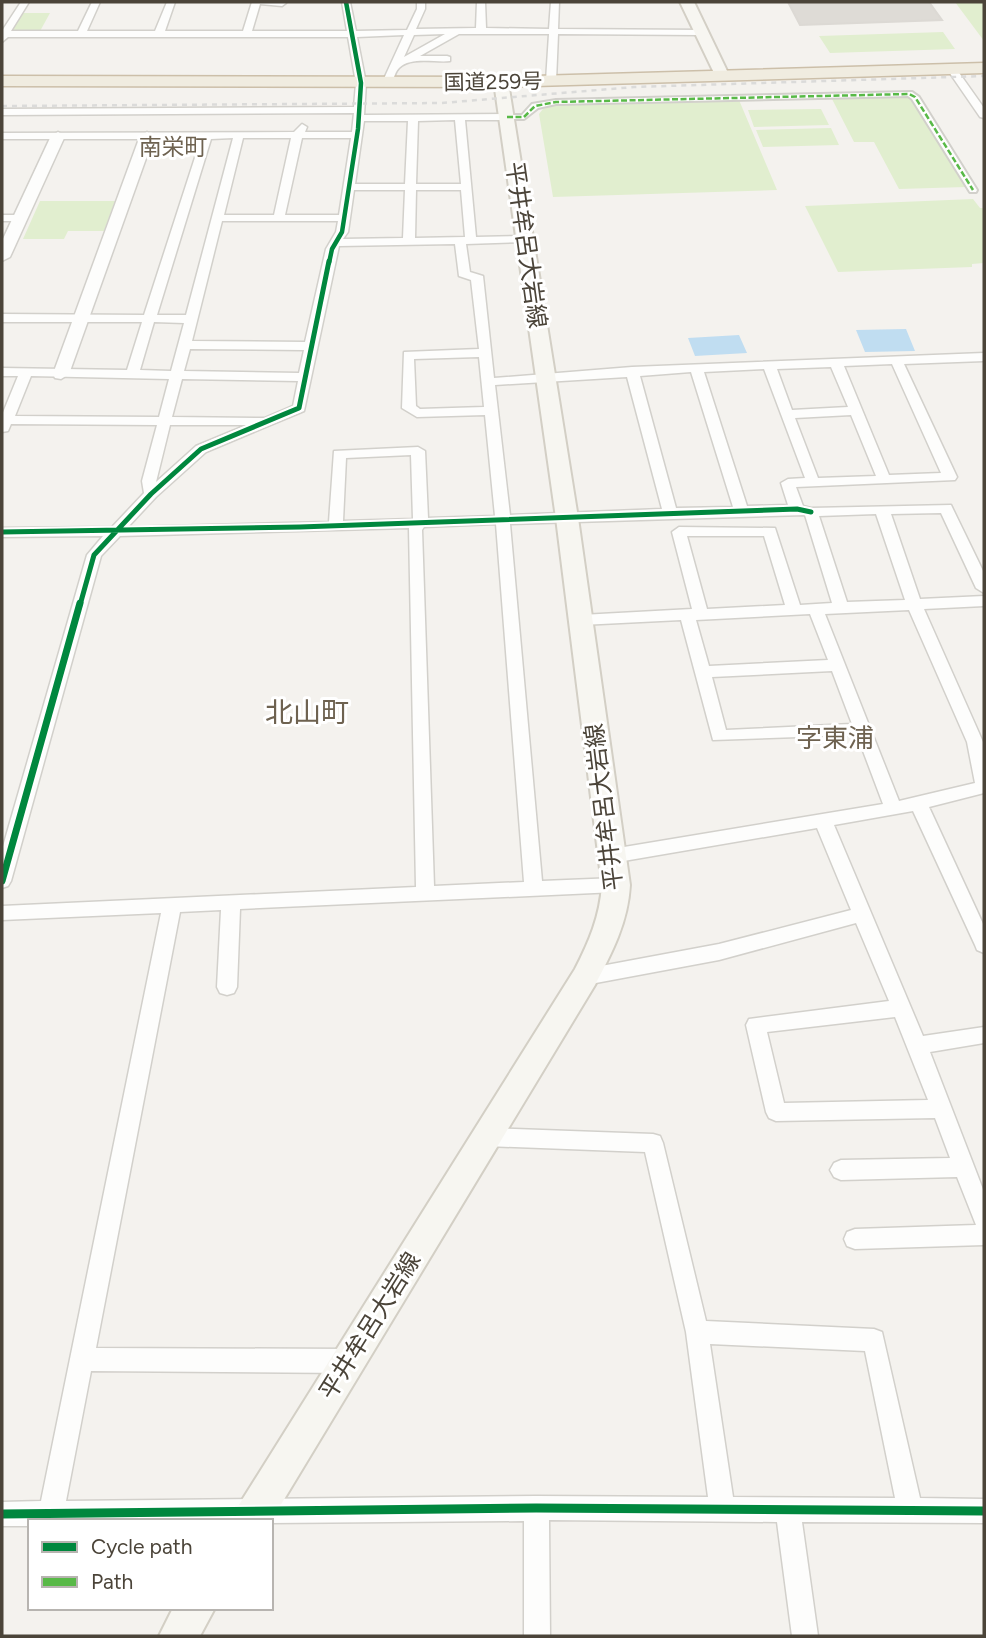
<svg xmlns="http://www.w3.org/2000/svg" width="986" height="1638" font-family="Figtree,'Noto Sans JP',sans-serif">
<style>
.green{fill:#e1eecf}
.water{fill:#c0ddf1}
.building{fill:#dedbd6;stroke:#dcd9d4;stroke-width:2}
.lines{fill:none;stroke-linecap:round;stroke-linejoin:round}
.pedestrian-casing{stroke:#d2d0cb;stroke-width:4}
.minor-casing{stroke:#d2d0cb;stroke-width:3}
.tertiary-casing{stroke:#d2d0cb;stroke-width:3}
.secondary-casing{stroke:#d3cfc5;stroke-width:4}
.trunk-casing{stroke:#ccbfa9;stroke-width:3}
.pedestrian{fill:#fdfdfc;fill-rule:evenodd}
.minor{fill:#fdfdfc;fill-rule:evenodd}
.tertiary{fill:#fdfdfc;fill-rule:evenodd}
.secondary{fill:#f7f6f1;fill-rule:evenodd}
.trunk{fill:#f0ece0;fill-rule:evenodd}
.rail{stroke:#dbdbda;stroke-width:2.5;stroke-dasharray:5 5;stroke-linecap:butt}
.quiet{stroke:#58b947;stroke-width:2.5;stroke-dasharray:6 2.5;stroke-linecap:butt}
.cycleway-far3-casing{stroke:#fff;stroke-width:7}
.cycleway-far2-casing{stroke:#fff;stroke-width:9}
.cycleway-far1-casing{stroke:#fff;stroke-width:11}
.cycleway-casing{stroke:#fff;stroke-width:13}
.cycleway-far3{stroke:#00873e;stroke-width:4.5}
.cycleway-far2{stroke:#00873e;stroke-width:5}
.cycleway-far1{stroke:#00873e;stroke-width:7}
.cycleway{stroke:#00873e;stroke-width:9}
.labels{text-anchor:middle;stroke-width:6;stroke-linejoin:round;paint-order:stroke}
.far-street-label{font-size:21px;fill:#4b4439;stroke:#fff}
.far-quarter-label{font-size:23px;fill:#6e6250;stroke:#fff}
.street-label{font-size:24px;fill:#4b4439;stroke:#fff}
.neighbourhood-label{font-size:26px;fill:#6e6250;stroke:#fff}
.quarter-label{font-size:28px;fill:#6e6250;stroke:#fff}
</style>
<rect width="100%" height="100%" fill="#f4f2ee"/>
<path class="green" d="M955 2H984V41Z
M22 13H50L39 33H9Z
M943 32 955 49 830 53 819 36Z
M913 97 966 187 899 189 874 142H854L832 99Z
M739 100 777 190 553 197 539 114 543 109 557 105Z
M821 109 829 125 754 127 748 110Z
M831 128 839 145 763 147 756 130Z
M973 199 980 208H984V263L972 264V267L838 272 805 206Z
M40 201H115L104 231H68L64 239H23Z"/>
<path class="water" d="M906 329 915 351 865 352 856 330Z
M739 335 747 353 695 356 688 338Z"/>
<path class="building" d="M788 2H929L942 20 800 25Z"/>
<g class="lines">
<g class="pedestrian-casing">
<path id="pedestrian" d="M912 92 919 97 977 190 976 192H970L912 99 908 96 556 104 538 108 524 119H507L503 117 507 115H522L532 104 556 100Z"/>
</g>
<g class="minor-casing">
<path id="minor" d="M21 2H29L11 31H78L92 2H100L87 31H155L167 2H175L165 31H243L252 2 286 3 282 6 260 4 252 31H347L342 2H350L356 31 407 30 417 9V2H425V9L416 29 476 28 477 2H485L486 28 549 29 551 2H559L558 29 703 30V34L700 35 558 34 556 81 551 84 546 81 549 34H459L420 56H447L450 57V61C436 63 411 56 399 68 393 74 395 82 387 86L382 83 404 35 357 37 366 83 364 115 507 114 512 117 507 120H465L476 237 526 236 532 239 526 242 466 244 470 272 483 276 494 378 632 367 984 353V361L904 364 957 477 955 480 796 487 803 506 811 508 951 505 984 573V593L976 588 941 513 891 514 920 599 984 596V606L924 609 983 742 984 793 929 807 984 926V953L977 950 975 945 913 811 834 825 923 1036 984 1027V1043L930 1052 984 1192V1245L855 1249 847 1246 844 1239 847 1232 855 1229 976 1225 957 1177 841 1180 834 1177 830 1170 834 1163 841 1160 950 1158 935 1118 776 1121 769 1118 766 1112 746 1025 749 1019 889 1001 856 923 719 960 585 985 578 983 575 977 578 971 585 969 719 944 851 910 817 828 612 863 606 861 603 856 606 851 612 849 883 804 857 735 713 740 681 620 581 625 573 620 581 615 692 609 672 532 679 527 775 528 800 605 832 603 805 515 510 524 542 881 616 878 622 880 625 885 622 890 616 892 240 909 237 987 234 993 227 995 220 993 217 987 221 910 180 912 96 1348 349 1349 357 1353 361 1361 357 1369 349 1373 91 1371 66 1501 536 1496 708 1497 686 1332 645 1152 486 1146 479 1144 476 1137 479 1130 486 1128 653 1134 660 1136 663 1143 706 1321 874 1329 882 1332 920 1498 984 1499V1523L802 1522 818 1636H792L777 1522 549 1520 550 1636H524V1521L271 1523V1521H30V1526H2V1502L41 1501 161 913 2 920V906L416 887 409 528 120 536 101 556 11 881 8 886 2 888V850L87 555 103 536 2 537V528L112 527 144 493 142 481 157 425 11 424 8 431 2 432V415L18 376H2V368L127 370 142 322H2V314L144 315 201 139H2V133L294 132 302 124 307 127 305 132H352L354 113 2 115V109L354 107 356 83 348 37H8L2 42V31ZM445 34 404 57 414 35ZM455 120 461 184H416L418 121ZM364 121H408L405 184H355ZM233 138 186 315H157L211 139ZM243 138H291L274 215H224ZM302 138H351L339 215H285ZM354 190H405L403 238 343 239 348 232ZM416 190H461L465 237 415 238ZM222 221H338L336 232 326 249 305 342 192 341ZM455 244 459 276 471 280 479 349 404 352 402 408 417 417 485 415 495 516 428 518 425 451 418 447 334 451 329 522 128 527 156 497 206 452 304 411 339 246ZM154 322 184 323 171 371 140 370ZM190 349 304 350 299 373 184 371ZM479 357 484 407 420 409 416 406 414 359ZM892 364 941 473 889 475 844 366ZM831 367 848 407 792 410 777 369ZM764 369 805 478 788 479 781 483 788 505 747 506 704 372ZM691 372 733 507 676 508 640 376ZM31 376 169 379 159 417 15 416ZM627 377 662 509 510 515 495 385ZM182 379 298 381 293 406 265 418 172 417ZM851 415 876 476 818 478 795 418ZM170 425H247L196 446 156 482ZM411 455 413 519 343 521 346 458ZM876 514 905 600 847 602 819 516ZM496 524 524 882 434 886 422 530 424 527ZM687 536H764L785 605 707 609ZM909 610 967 742 975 783 899 801 825 614ZM810 614 828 660 709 666 696 620ZM832 671 852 724 726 730 712 677ZM895 1017 928 1100 784 1103 767 1032ZM710 1344 865 1351 895 1498 733 1497Z
M952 66 955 67 984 108V118L980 117 947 69Z
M2 215H20L26 218 20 221H2Z"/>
</g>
<g class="tertiary-casing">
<path id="tertiary" d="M58 132 65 136 10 257 2 261V241L51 136Z
M147 132 154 136 69 374 61 379 55 378 53 374 140 136Z"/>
</g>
<g class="secondary-casing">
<path id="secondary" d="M680 2H694L729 75 727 78 722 79 715 75Z
M501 78 508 82 578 518 630 885C628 922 612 953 595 985L271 1521H231L237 1508 575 969C589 942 600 916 602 885L556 518 494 82Z
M173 1608H215L200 1636H159Z"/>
</g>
<g class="trunk-casing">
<path id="trunk" d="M984 63V73L501 87 2 86V76L501 77Z"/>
</g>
<use href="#pedestrian" class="pedestrian"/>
<use href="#minor" class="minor"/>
<use href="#tertiary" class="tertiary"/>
<use href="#secondary" class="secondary"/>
<use href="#trunk" class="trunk"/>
<path class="rail" d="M2 106 442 103 634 87 984 76"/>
<path class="quiet" d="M507 117H524L535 106 556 102 909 94 915 97 973 190"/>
<g class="cycleway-far3-casing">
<path id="cycleway-far3" d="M329 263 332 249 342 232 358 129 361 83 346 2"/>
</g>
<g class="cycleway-far2-casing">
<path id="cycleway-far2" d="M2 532 300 527 797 509 811 512
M80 605 94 555 151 494 201 449 299 408 329 261"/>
</g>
<g class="cycleway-far1-casing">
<path id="cycleway-far1" d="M2 881 80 603"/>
</g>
<g class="cycleway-casing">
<path id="cycleway" d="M2 1514 536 1508 984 1511"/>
</g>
<use href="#cycleway-far3" class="cycleway-far3"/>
<use href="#cycleway-far2" class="cycleway-far2"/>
<use href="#cycleway-far1" class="cycleway-far1"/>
<use href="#cycleway" class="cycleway"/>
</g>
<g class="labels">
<g class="far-street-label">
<text transform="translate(493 82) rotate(-1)" y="7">国道259号</text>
</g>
<g class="far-quarter-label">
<text x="173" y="155">南栄町</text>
</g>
<g class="street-label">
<text transform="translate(526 245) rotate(82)" y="8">平井牟呂大岩線</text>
<text transform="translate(604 807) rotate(-97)" y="8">平井牟呂大岩線</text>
<text transform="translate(370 1326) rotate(-58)" y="8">平井牟呂大岩線</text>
</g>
<g class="neighbourhood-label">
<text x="835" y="747">字東浦</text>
</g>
<g class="quarter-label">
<text x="307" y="722">北山町</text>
</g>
</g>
<rect width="986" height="1638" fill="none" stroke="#4b4439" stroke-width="7"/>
<rect x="28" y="1519" width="245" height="91" fill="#ffffff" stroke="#b7b4b0" stroke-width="2"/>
<rect x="42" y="1542" width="35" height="10" fill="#00873e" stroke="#b7b4b0" stroke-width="2"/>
<text x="91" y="1554" font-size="21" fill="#4b4439">Cycle path</text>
<rect x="42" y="1577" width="35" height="10" fill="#58b947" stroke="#b7b4b0" stroke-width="2"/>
<text x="91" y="1589" font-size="21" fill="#4b4439">Path</text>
</svg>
